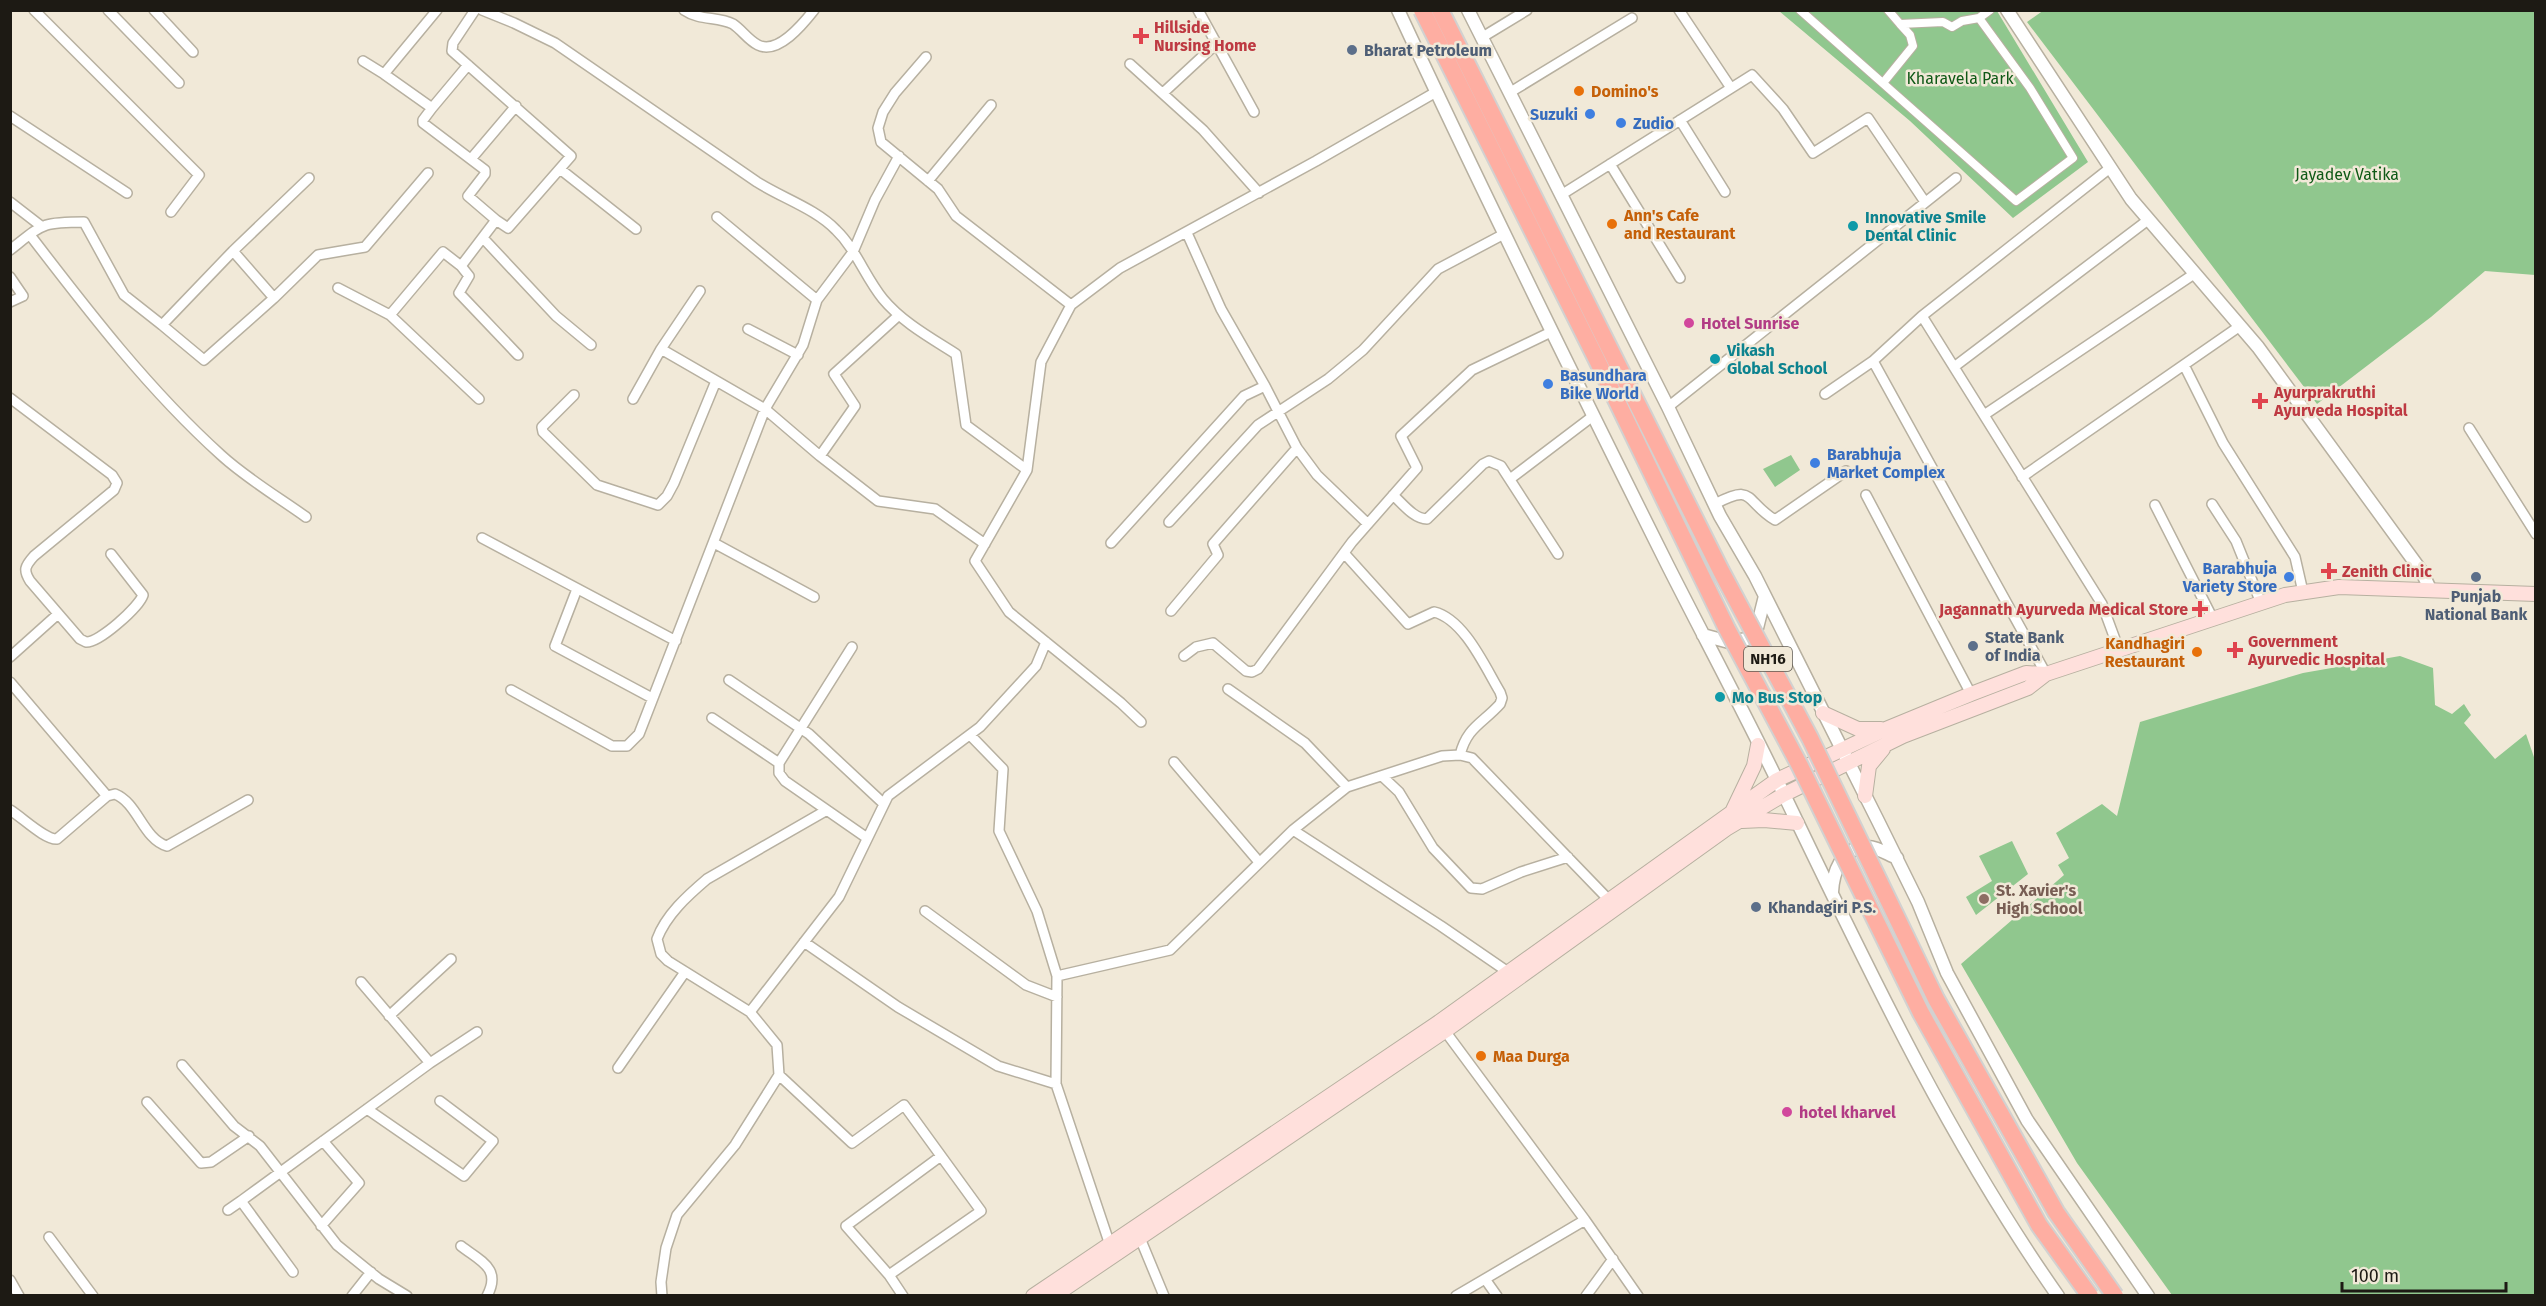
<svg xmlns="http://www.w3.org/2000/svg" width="2546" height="1306" font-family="'Fira Sans',sans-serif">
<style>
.green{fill:#90c78e}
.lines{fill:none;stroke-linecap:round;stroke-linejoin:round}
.pedestrian-casing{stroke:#b7b0a0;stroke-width:10}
.minor-casing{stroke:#b7b0a0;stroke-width:12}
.tertiary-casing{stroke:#b7b0a0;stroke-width:15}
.secondary-casing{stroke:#b7b0a0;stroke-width:16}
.pedestrian{stroke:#fff;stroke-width:8}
.minor{stroke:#fff;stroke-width:9}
.tertiary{stroke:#fff;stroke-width:12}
.secondary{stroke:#ffe0dc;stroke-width:14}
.trunk-bridge-casing{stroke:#d2d1d0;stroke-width:20;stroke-linecap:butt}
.trunk-bridge{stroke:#feaea2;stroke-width:16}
.health-dot{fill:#e0444e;stroke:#f1e9d8;stroke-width:2}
.service-dot{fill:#5c6f8a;stroke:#f1e9d8;stroke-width:2}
.food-dot{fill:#e8710a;stroke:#f1e9d8;stroke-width:2}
.shop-dot{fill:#3f7fe0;stroke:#f1e9d8;stroke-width:2}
.culture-dot{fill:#0f9aa8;stroke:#f1e9d8;stroke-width:2}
.hotel-dot{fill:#d1479c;stroke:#f1e9d8;stroke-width:2}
.education-dot{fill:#8d6e63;stroke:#f1e9d8;stroke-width:2}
.labels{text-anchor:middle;stroke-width:5;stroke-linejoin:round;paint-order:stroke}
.shield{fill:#f1e9d8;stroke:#5d584f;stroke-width:1.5}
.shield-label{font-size:15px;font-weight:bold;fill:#1d1a14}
.health-label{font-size:16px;font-weight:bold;fill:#be3a42;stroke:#f1e9d8;text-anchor:start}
.service-label{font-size:16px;font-weight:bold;fill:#4e5e75;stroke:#f1e9d8;text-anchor:start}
.park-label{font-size:16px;fill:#0f5916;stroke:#f1e9d8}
.food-label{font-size:16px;font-weight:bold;fill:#c56008;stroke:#f1e9d8;text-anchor:start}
.shop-label{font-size:16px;font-weight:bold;fill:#366cbe;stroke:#f1e9d8;text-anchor:start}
.culture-label{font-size:16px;font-weight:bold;fill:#0d838f;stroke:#f1e9d8;text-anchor:start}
.hotel-label{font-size:16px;font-weight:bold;fill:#b23c85;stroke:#f1e9d8;text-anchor:start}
.education-label{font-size:16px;font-weight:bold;fill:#785e54;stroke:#f1e9d8;text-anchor:start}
</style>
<rect width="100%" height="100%" fill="#f1e9d8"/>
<path class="green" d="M2044 10 2535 11V275L2485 271 2431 317 2317 404 2027 22Z
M1779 11H1997L2088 162 2013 218 1910 121Z
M1791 455 1800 470 1775 487 1763 469Z
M2400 656 2433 668 2435 705 2452 714 2464 704 2471 715 2464 723 2495 759 2526 734 2535 760V1295H2172L2077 1163 1961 964 2064 875 2058 865 2069 858 2056 833 2102 804 2117 816 2140 722 2303 673Z
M2012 841 2028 874 1976 915 1966 897 1992 881 1979 856Z"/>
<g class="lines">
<g class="pedestrian-casing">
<path id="pedestrian" d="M1800 10 2016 201 2073 158 2030 88 1979 18 1990 10
M1888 10 1900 24
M1883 83 1913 46 1910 35 1900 24 1943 22 1952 27 1962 21 1979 18"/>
</g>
<g class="minor-casing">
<path id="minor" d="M34 10 199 175 171 212
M108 10 179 83
M154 10 193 52
M475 10 453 43 452 51 571 156 508 228 496 220
M482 10 514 23 555 43 757 182C782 198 816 209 836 230 856 249 865 277 883 299 902 322 931 338 956 354L966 425 1027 470
M684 10C700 21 718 16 733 24 742 30 748 40 758 45 778 55 803 24 814 10
M1198 10 1254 112
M1679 10 1731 88
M1481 38 1527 10
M926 57 895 93 883 112 878 128 881 142 938 189 956 216 1071 305
M363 61 384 74
M1130 64 1203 130 1259 193
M1163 93 1217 43
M1509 93 1632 18
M432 108 468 65
M10 116 127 193
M1680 120 1725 192
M471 159 516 106
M1610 164 1680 278
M560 169 636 229
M928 181 991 105
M1561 195 1752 75 1783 109 1813 153 1868 118 1925 202
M10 202 41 226
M717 217 817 300
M1187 233 1221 309 1265 386
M30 235C89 312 149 390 221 455 246 478 278 497 306 517
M483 238 556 316 591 345
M10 250C43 224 41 222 84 222L124 295 162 325 233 251 274 298 318 255 365 247 428 173
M233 251 309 178
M461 266 469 276 459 293 518 355
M10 277 23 296 10 302
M338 288 390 315 443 252 461 266 496 220 468 196 485 174V170L423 123V120L432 108 384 74 437 10
M390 315 479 399
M1922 316 2102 604 2119 650
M162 325 204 360 274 298
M748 329 798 355
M661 349 700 291
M2184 365 2223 443 2295 557 2303 592
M1954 367 2148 220
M1825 394 1873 361
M574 395 542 427 543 432 597 485 658 505 667 496 674 483 716 381
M10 398 112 475 117 483 114 490 34 556C25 566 23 570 30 581L80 639 86 642C99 643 139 607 143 595L111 554
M633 399 661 349 765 409 803 345 817 300 853 252 875 200 899 156
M1668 407 1956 178
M1984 415 2194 274
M2469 428 2536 534
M820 456 855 406 834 374 899 315
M2022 477 2240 326
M1510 479 1593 416
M1393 495C1403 504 1414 519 1427 519L1483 464 1489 461 1501 466 1558 554
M1866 495 1971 694
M1715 504C1755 483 1744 501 1775 520L1846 471
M2212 504 2236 541 2261 603
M2155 505 2213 619
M1169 522 1258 425 1328 379 1363 350 1438 269 1504 234
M482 538 676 641
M714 543 814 597
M1111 543 1244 396 1265 386 1297 448 1317 475 1368 524
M1344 553 1408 624 1434 612C1464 619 1485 667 1500 692L1502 698 1500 704C1482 724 1467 727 1460 755
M577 589 555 646 652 698
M1171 611 1218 555 1213 544 1297 448
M852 647 779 763V773L785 781 867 838
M1184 656 1196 647 1213 643 1246 671 1252 672 1258 669 1352 542 1417 468 1401 436 1472 370 1551 332
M10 657 58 614
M2046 674 1873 361 1922 316 2110 168
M729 680 809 734 884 804
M10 682 107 796
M1228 689 1305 743 1347 787
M511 690 612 746H627L639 734 765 409 820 456 878 501 935 509 985 544
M712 718 779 763
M1141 722 1121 703 1009 612 975 561 1027 470 1041 362 1071 305 1120 268 1316 161 1436 92
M971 736 1003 769 999 831 1037 911 1057 976 1056 1084
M1174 762 1259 862
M1382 776 1399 792 1433 848 1471 888 1482 889 1521 872 1568 857
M10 810C22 817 45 840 57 839L107 796 115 794C138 803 143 839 167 846L248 800
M1293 830 1441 926 1508 972
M925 911 1026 985 1057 997
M804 942 898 1007 998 1066 1056 1084 1110 1245
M1057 976 1170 950 1293 830 1347 787 1442 756 1460 755 1472 758 1609 900
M750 1012 668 961 661 954 657 939C666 915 687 896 707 879L827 810
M389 1016 451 959
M1445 1031 1585 1220 1638 1296
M430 1063 477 1032
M182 1065 234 1126 260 1146 337 1245 379 1279 407 1296
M618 1068 685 972
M779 1075 852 1143 904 1105 981 1211 889 1275 903 1296
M147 1102 201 1163 211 1162 249 1136
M367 1109 464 1176 493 1141 440 1101
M228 1210 241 1201
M321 1226 359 1183 323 1141
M49 1237 93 1296
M1140 1238 1164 1296
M461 1246C480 1261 502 1268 487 1296
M293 1272 241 1201 430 1063 361 982
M889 1275 846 1226 941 1156
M1485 1279 1497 1296
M10 1280 19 1296
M352 1296 371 1272
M662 1296 661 1282 666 1248 677 1215 735 1145 779 1075 777 1045 750 1012 839 897 888 796 980 727 1036 666 1046 642
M1456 1296 1585 1220
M1586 1296 1613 1259"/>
</g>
<g class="tertiary-casing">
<path id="tertiary" d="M1398 10C1485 197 1576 382 1668 566 1704 637 1742 708 1777 780 1862 956 1945 1135 2058 1296
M1468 10 1668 407 1720 516 1755 576 1878 821 1918 902 1947 973 2027 1120 2148 1296
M2007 10 2131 199 2258 347 2422 572 2430 589
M1703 635 1729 642 1747 639 1757 628 1765 596
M1832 892C1833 873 1841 848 1865 847 1876 846 1887 854 1897 858"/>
</g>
<g class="secondary-casing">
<path id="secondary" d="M1823 713 1858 729H1881
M1865 796 1869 766 1883 749
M1733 810 1754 766 1758 745
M1742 821 1764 820 1797 823
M1033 1296 1439 1022 1777 780 1886 729 1971 694 2026 673 2046 674
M1054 1296 1445 1031 1726 829 1783 795 1903 736 2028 688 2046 674 2285 595 2339 587 2536 594"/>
</g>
<use href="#pedestrian" class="pedestrian"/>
<use href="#minor" class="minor"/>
<use href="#tertiary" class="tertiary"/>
<use href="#secondary" class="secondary"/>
<g class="trunk-bridge-casing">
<path id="trunk-bridge" d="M1422 10 1596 358 1727 629 1800 766 1921 1013 2039 1225 2090 1296
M1440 10 1721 571 1810 738 1936 999 2056 1212 2115 1296"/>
</g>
<use href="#trunk-bridge" class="trunk-bridge"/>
</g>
<g class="health-dot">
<path d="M1138 27h6v6h6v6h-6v6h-6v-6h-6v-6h6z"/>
<path d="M2257 392h6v6h6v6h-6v6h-6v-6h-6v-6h6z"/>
<path d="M2326 562h6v6h6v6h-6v6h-6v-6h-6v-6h6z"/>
<path d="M2197 600h6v6h6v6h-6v6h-6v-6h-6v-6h6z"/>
<path d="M2232 641h6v6h6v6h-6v6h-6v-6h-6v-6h6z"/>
</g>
<g class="service-dot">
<circle cx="1352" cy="50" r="6"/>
<circle cx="2476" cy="577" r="6"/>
<circle cx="1973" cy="646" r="6"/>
<circle cx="1756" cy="907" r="6"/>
</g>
<g class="food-dot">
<circle cx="1579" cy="91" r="6"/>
<circle cx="1612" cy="224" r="6"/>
<circle cx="2197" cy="652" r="6"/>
<circle cx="1481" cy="1056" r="6"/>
</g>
<g class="shop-dot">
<circle cx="1590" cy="114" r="6"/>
<circle cx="1621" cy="123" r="6"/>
<circle cx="1548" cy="384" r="6"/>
<circle cx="1815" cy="463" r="6"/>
<circle cx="2289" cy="577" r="6"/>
</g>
<g class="culture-dot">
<circle cx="1853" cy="226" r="6"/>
<circle cx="1715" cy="359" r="6"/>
<circle cx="1720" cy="697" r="6"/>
</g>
<g class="hotel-dot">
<circle cx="1689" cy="323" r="6"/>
<circle cx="1787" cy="1112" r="6"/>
</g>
<circle class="education-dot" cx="1984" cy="899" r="6"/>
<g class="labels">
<rect class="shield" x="1744" y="647" width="48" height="24" rx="4.5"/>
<g class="shield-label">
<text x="1768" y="664">NH16</text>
</g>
<g class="health-label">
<text x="1154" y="33">Hillside<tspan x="1154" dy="18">Nursing Home</tspan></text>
<text x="2274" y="398">Ayurprakruthi<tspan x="2274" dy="18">Ayurveda Hospital</tspan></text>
<text x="2342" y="577">Zenith Clinic</text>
<text x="2188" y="615" text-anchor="end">Jagannath Ayurveda Medical Store</text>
<text x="2248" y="647">Government<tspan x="2248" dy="18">Ayurvedic Hospital</tspan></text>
</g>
<g class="service-label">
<text x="1364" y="56">Bharat Petroleum</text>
<text x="2476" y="602" text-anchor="middle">Punjab<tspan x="2476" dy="18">National Bank</tspan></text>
<text x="1985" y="643">State Bank<tspan x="1985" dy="18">of India</tspan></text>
<text x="1768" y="913">Khandagiri P.S.</text>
</g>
<g class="park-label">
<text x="1960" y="84">Kharavela Park</text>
<text x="2347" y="180">Jayadev Vatika</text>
</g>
<g class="food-label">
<text x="1591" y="97">Domino's</text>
<text x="1624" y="221">Ann's Cafe<tspan x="1624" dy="18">and Restaurant</tspan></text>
<text x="2185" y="649" text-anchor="end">Kandhagiri<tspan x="2185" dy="18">Restaurant</tspan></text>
<text x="1493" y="1062">Maa Durga</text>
</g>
<g class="shop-label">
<text x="1578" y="120" text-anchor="end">Suzuki</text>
<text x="1633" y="129">Zudio</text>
<text x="1560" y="381">Basundhara<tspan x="1560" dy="18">Bike World</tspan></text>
<text x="1827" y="460">Barabhuja<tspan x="1827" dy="18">Market Complex</tspan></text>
<text x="2277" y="574" text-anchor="end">Barabhuja<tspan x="2277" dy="18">Variety Store</tspan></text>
</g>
<g class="culture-label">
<text x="1865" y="223">Innovative Smile<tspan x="1865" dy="18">Dental Clinic</tspan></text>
<text x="1727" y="356">Vikash<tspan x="1727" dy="18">Global School</tspan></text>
<text x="1732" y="703">Mo Bus Stop</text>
</g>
<g class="hotel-label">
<text x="1701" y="329">Hotel Sunrise</text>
<text x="1799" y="1118">hotel kharvel</text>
</g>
<g class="education-label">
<text x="1996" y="896">St. Xavier's<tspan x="1996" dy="18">High School</tspan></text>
</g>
</g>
<rect width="2546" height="1306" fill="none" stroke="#1d1a14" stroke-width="24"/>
<path d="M2342 1282v9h164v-9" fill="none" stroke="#1d1a14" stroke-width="3"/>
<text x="2351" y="1282" font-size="18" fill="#1d1a14" stroke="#f1e9d8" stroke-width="4.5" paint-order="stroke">100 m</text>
</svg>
